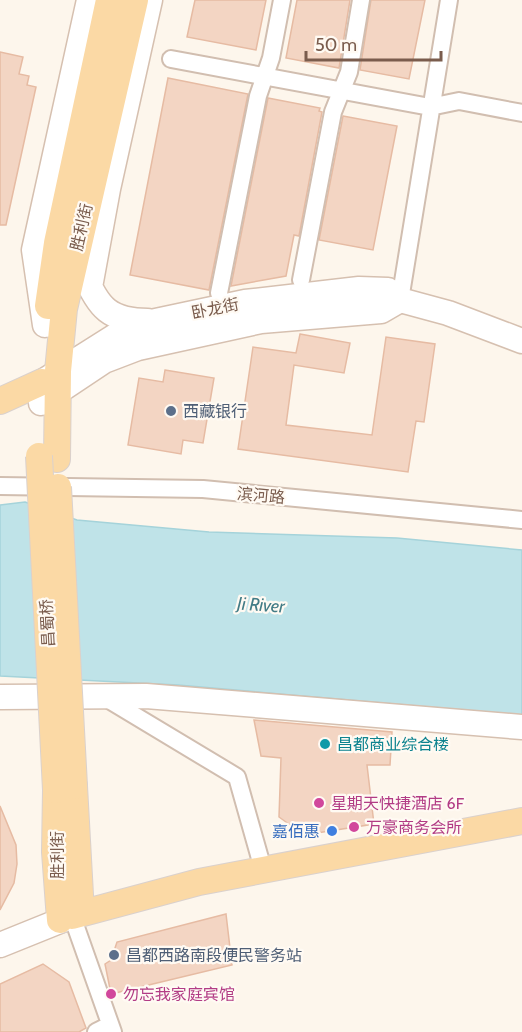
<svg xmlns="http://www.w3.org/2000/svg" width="522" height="1032" font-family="Cabin,'Noto Sans SC',sans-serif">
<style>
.water{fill:#bfe3e8;stroke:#a5d3da;stroke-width:1.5}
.building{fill:#f3d5c3;stroke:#e6bba3;stroke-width:1.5}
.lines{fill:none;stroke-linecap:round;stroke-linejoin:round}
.street-casing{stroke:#d1beb0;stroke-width:20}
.secondary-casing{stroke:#d6c0b0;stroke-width:27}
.primary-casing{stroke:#dad1cd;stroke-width:28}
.street{stroke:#fff;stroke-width:16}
.secondary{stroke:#fff;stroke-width:24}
.primary{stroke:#fbd9a5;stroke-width:26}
.primary-bridge-casing{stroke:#dad1cd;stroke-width:28;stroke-linecap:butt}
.primary-bridge{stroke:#fbd9a5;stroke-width:26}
.service-dot{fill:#5c6f8a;stroke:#fffaf3;stroke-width:2}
.culture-dot{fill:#0f9aa8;stroke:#fffaf3;stroke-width:2}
.hotel-dot{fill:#d1479c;stroke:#fffaf3;stroke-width:2}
.shop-dot{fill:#3f7fe0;stroke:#fffaf3;stroke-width:2}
.labels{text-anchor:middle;stroke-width:4.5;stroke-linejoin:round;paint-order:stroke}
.street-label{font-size:16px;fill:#7a5c4d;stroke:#fffaf3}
.service-label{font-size:16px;fill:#4e5e75;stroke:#fffaf3;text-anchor:start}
.culture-label{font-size:16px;fill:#0d838f;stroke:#fffaf3;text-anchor:start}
.hotel-label{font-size:16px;fill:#b23c85;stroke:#fffaf3;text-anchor:start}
.shop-label{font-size:16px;fill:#366cbe;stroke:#fffaf3;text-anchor:end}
.water-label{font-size:18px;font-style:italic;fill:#437c86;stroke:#fffaf3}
</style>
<rect width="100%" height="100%" fill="#fdf6ec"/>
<path class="water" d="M25 502 77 520 209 532 397 538 522 550V715L178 685 0 676V505Z"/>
<path class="building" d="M195 0H266L256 50 187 37Z
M297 0H350L339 68 286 58Z
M371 0H425L409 79 360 70Z
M0 52 23 57 19 74 29 76 27 85 36 87 6 225H0Z
M168 78 248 94 209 290 130 275Z
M268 98 320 108 319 111 322 112 299 236 294 235 286 276 231 286Z
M343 116 397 126 373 250 319 240Z
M300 334 350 343 344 373 294 365 286 425 372 435 386 337 435 344 424 422 416 421 408 472 238 449 253 347 296 353Z
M165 370 214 378 203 443 183 440 181 454 128 445 139 378 163 382Z
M254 720 392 732 390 765H367L374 824 304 835 279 817 281 758 261 756Z
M0 806 16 845 17 864 14 883 0 910Z
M226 914 232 965 111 994 105 964 111 960 117 942Z
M43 964 69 982 86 1028 79 1032H0V984Z"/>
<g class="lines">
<g class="street-casing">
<path id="street" d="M171 59 430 107 459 101 522 113
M301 280 333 112 349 72 361 0
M219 293 258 96 271 58 282 0
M400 300 449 0
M0 486 203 489 522 520
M104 697 237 777 263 869
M72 916 113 1032
M96 1032 110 1025"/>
</g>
<g class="secondary-casing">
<path id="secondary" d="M84 273C98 308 110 321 148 321
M90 287 108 189 150 0
M45 325 34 250 89 0
M44 381 120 333 151 322 245 302 359 289 388 290 400 300 448 313 522 341
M41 403 104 361 138 348 261 321 381 311 400 300
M0 697 146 696 522 727
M0 945 72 916"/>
</g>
<g class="primary-casing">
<path id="primary" d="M48 306 57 243 109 0
M0 401 42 382
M57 459 58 371 64 309 135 0
M74 786 81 913
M56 790 55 852 60 920
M72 916 199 882 522 821"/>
</g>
<use href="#street" class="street"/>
<use href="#secondary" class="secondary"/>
<use href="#primary" class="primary"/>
<g class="primary-bridge-casing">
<path id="primary-bridge" d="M39 456 56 790
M58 487 74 786"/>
</g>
<use href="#primary-bridge" class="primary-bridge"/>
</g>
<g class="service-dot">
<circle cx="171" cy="411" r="6"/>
<circle cx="114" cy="955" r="6"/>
</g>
<circle class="culture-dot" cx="325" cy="744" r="6"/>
<g class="hotel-dot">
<circle cx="319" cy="803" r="6"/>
<circle cx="354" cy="827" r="6"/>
<circle cx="111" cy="994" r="6"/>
</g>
<circle class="shop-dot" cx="332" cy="831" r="6"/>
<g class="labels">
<g class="street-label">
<text transform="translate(81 227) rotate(-77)" y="6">胜利街</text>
<text transform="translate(215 308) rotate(-11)" y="6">卧龙街</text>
<text transform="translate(261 495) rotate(5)" y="6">滨河路</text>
<text transform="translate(47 623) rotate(-93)" y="6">昌蜀桥</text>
<text transform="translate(57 855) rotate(-90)" y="6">胜利街</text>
</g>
<g class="service-label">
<text x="183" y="417">西藏银行</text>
<text x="126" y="961">昌都西路南段便民警务站</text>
</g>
<g class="culture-label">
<text x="337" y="750">昌都商业综合楼</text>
</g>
<g class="hotel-label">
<text x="331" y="809">星期天快捷酒店 6F</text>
<text x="366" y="833">万豪商务会所</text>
<text x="123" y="1000">勿忘我家庭宾馆</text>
</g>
<g class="shop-label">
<text x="320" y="837">嘉佰惠</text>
</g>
<g class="water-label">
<text transform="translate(261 605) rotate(4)" y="6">Ji River</text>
</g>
</g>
<path d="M306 51v9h135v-9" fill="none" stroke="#7a5c4d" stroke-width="3"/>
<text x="315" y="51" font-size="18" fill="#7a5c4d" stroke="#fffaf3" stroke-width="4.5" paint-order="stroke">50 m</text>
</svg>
